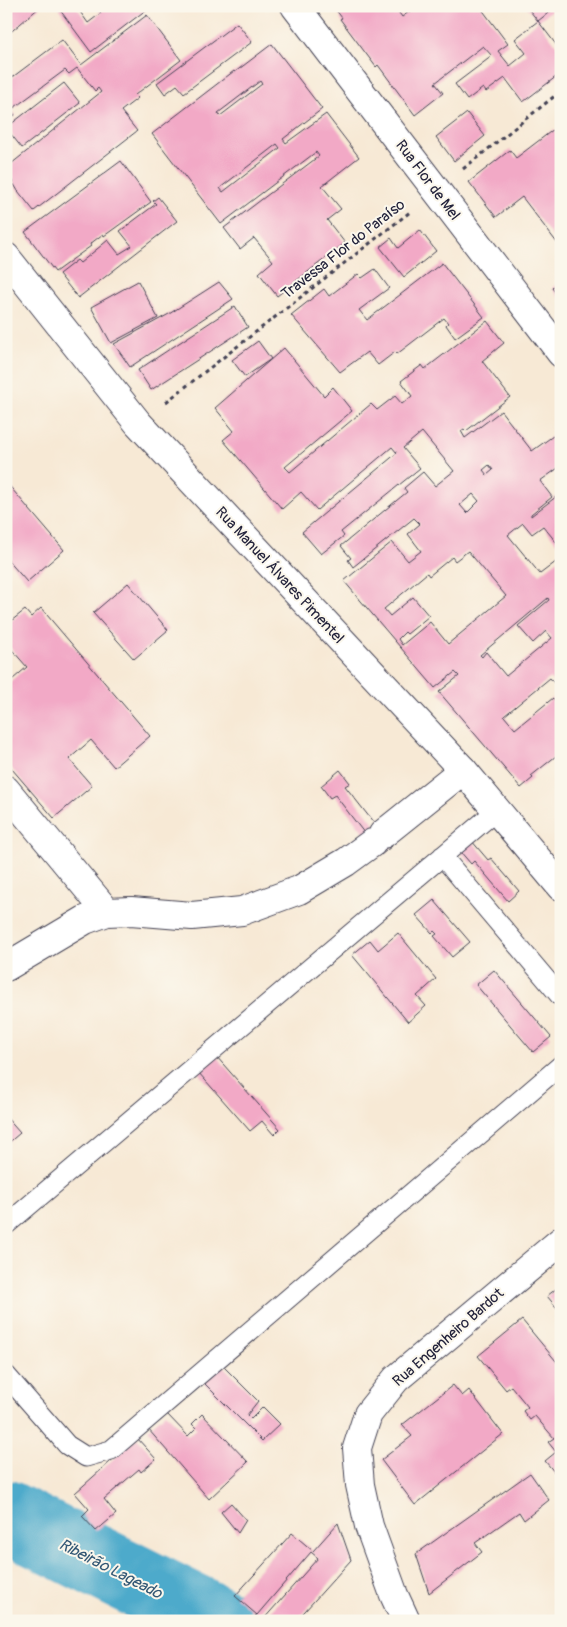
<svg xmlns="http://www.w3.org/2000/svg" width="567" height="1627" font-family="Pangolin,sans-serif">
<style>
.lines{fill:none;stroke-linecap:round;stroke-linejoin:round}
.river{stroke:#4daacb;stroke-width:72}
.building{fill:#f2a9c6;fill-rule:evenodd}
.lane-casing{stroke:#424052;stroke-width:21}
.street-casing{stroke:#424052;stroke-width:30}
.secondary-casing{stroke:#424052;stroke-width:30}
.path{stroke:#424052;stroke-width:3;stroke-dasharray:4 4;stroke-linecap:butt}
.lane{stroke:#fff;stroke-width:19}
.street{stroke:#fff;stroke-width:28}
.secondary{stroke:#fff;stroke-width:28}
.labels{text-anchor:middle;stroke-width:4;stroke-linejoin:round;paint-order:stroke}
.street-label{font-size:15px;fill:#22223b;stroke:#fbf7ec}
.water-label{font-size:16px;font-style:italic;fill:#335875;stroke:#fbf7ec}
</style>
<rect width="100%" height="100%" fill="#fbf7ec"/>
<filter id="ink" filterUnits="userSpaceOnUse"><feTurbulence type="fractalNoise" baseFrequency=".02" numOctaves="2"/><feDisplacementMap in="SourceGraphic" scale="10" xChannelSelector="R" yChannelSelector="G"/><feConvolveMatrix kernelMatrix="1 2 1 2 8 2 1 2 1" color-interpolation-filters="sRGB"/></filter>
<filter id="wash" filterUnits="userSpaceOnUse"><feTurbulence type="fractalNoise" baseFrequency=".0096" numOctaves="4" result="noise"/><feDisplacementMap in="SourceGraphic" scale="20" xChannelSelector="R" yChannelSelector="G"/><feGaussianBlur stdDeviation="1.12" result="paint"/><feColorMatrix in="noise" values="0 0 0 0 0 0 0 0 0 0 0 0 0 0 0 0 0 1.4 0 .05"/><feComposite in="paint" operator="in"/></filter>
<g filter="url(#wash)">
<rect width="100%" height="100%" fill="#f7e9d5"/>
<g class="lines">
<path class="river" d="M6 1516 216 1621"/>
</g>
<g id="blocks">
<path class="building" d="M6 6H41L6 36Z
M57 6H76L88 23 101 13 95 6H151L91 52Z
M333 6H394L402 17 417 6H483L481 8 508 44 498 51 510 66 526 53 515 39 538 21 561 51V73L523 102 505 78 486 92 483 88 467 100 455 84 492 56 483 46 435 83 443 93 415 115 378 65 376 67 340 19 342 18Z
M526 6H557L538 21Z
M147 15 181 60 135 95 138 98 121 111 137 131 34 211 18 191 6 171V168L101 92 98 88 95 91 77 68 69 74 65 70 11 110 15 115 6 121V82L62 40 81 65Z
M237 23 252 42 184 93 177 85 165 94 157 83Z
M272 44 322 109 283 139 286 143 326 114 359 157 322 186 341 209 327 220 345 243 277 296 259 273 273 261 254 238 240 249 224 228 319 156 316 152 221 224 152 134 234 71 235 72ZM260 81 262 84 220 116 218 113ZM277 144 280 148 223 192 220 188Z
M64 83 80 103 22 148 6 128Z
M467 113 485 136 454 161 436 137Z
M554 129 561 138V248L522 197 496 217 469 182 510 150 516 158Z
M121 161 151 202 104 236 103 234 90 244 91 246 55 272 25 232Z
M158 197 177 221 78 298 59 274 77 260 80 263 108 240 119 254 132 246 120 231 156 204 153 201Z
M420 230 436 251 404 277 380 247 391 238 398 248Z
M442 263 484 317 455 338 446 325 448 323 444 318 397 354 395 352 378 365 367 352 340 372 291 315 324 289 329 296 358 274 362 278 375 269 389 288 359 310 367 320Z
M138 281 158 318 111 343 91 307Z
M561 281V300L552 288Z
M219 282 233 299 130 367 114 344 169 314Z
M235 306 248 327 151 390 138 370Z
M487 321 504 343 482 361 510 397 466 431 464 429 461 431 465 438 501 411 532 451 553 436 561 446V466L540 481 552 497 531 514V516L561 493V548L543 526 532 534 523 523 508 535 540 574 561 558V691L550 678 504 716 515 729 553 698 561 707V752L531 776 533 778 521 788 439 692 459 676 455 672 435 688 344 581 392 542 408 561 421 551 408 534 420 524 414 518 353 567 348 560 351 558 341 546 407 492 404 488 423 472 435 486 454 471 422 432 403 448 420 468 341 532 344 536 321 554 302 532 397 453 392 447 317 510 301 492 282 509 223 440 234 431 215 408 284 348 324 396 333 387 352 411 285 467 290 472 371 404 377 410 395 396 402 404 412 396 401 381 422 365 425 369ZM489 465 493 470 487 475 483 470ZM473 494 479 501 467 513 460 505ZM468 551 506 596 448 644 430 622 402 645 398 639 405 632 407 634 429 616 413 597 390 616 384 609 427 573 429 576 452 557 455 561ZM548 598 549 600 518 626 533 643 546 631 552 638 506 676 486 652 482 657 480 655Z
M258 341 271 359 245 377 232 360Z
M6 482 64 550 27 582 6 558Z
M128 583 168 630 134 659 93 613Z
M41 608 150 736 114 767 91 740 69 759 92 786 54 818 6 762V685L27 667 6 643V625L25 610 31 617Z
M340 770 350 783 345 786 392 846 381 855 335 795 330 798 321 786Z
M471 840 488 860 491 858 519 891 508 901 474 861 471 864 459 850Z
M434 900 470 942 452 957 434 936 437 934 434 931 432 933 416 915Z
M398 933 436 979 417 996 426 1006 408 1022 352 955 370 940 378 950Z
M494 970 551 1037 533 1052 476 985Z
M216 1056 280 1129 274 1135 262 1121 250 1131 198 1072Z
M6 1117 20 1133 6 1145Z
M561 1285V1313L547 1296Z
M522 1320 561 1367V1480L545 1461 556 1452 548 1442 554 1438 535 1416 530 1420 523 1411 528 1407 511 1386 506 1390 478 1356Z
M222 1365 258 1401 247 1415 251 1419 263 1407 280 1424 262 1441 203 1382Z
M453 1385 462 1396 469 1390 503 1434 415 1505 381 1460 412 1436 402 1425Z
M166 1413 188 1436 196 1428 192 1424 202 1414 248 1462 209 1499 148 1429Z
M137 1438 156 1459 141 1472 139 1469 104 1499 116 1514 96 1531 82 1516 89 1509 75 1493Z
M530 1473 549 1500 524 1520 519 1512 475 1543 482 1552 429 1593 416 1554Z
M231 1503 246 1520 238 1533 221 1512Z
M338 1523 351 1560 296 1621H251L256 1615 262 1621 318 1558 311 1552 257 1615 235 1596 292 1533 313 1551Z"/>
</g>
</g>
<g filter="url(#ink)">
<use href="#blocks" fill-opacity="0" stroke="#424052" stroke-width="1"/>
<g class="lines">
<g class="lane-casing">
<path id="lane" d="M442 856 561 997
M6 1225 497 810
M6 1375 67 1445 86 1457 111 1450 561 1065"/>
</g>
<g class="street-casing">
<path id="street" d="M295 6 561 353
M6 790 107 912
M383 834 463 770
M6 967 85 920 107 912 131 911 192 916 242 911 299 890 346 862 372 843"/>
</g>
<g class="secondary-casing">
<path id="secondary" d="M6 257 138 423 463 770 561 887
M406 1621 394 1595 369 1526 360 1485 357 1448 368 1414 396 1379 561 1241"/>
</g>
<path class="path" d="M463 169 561 91
M166 402 410 212"/>
<use href="#lane" class="lane"/>
<use href="#street" class="street"/>
<use href="#secondary" class="secondary"/>
</g>
</g>
<g class="labels">
<g class="street-label">
<text transform="translate(428 180) rotate(53)" y="5">Rua Flor de Mel</text>
<text transform="translate(343 249) rotate(-38)" y="5">Travessa Flor do Paraíso</text>
<text transform="translate(280 575) rotate(47)" y="5">Rua Manuel Álvares Pimentel</text>
<text transform="translate(448 1337) rotate(-41)" y="5">Rua Engenheiro Bardot</text>
</g>
<g class="water-label">
<text transform="translate(111 1568) rotate(27)" y="6">Ribeirão Lageado</text>
</g>
</g>
<rect width="567" height="1627" fill="none" stroke="#fbf7ec" stroke-width="25"/>
</svg>
